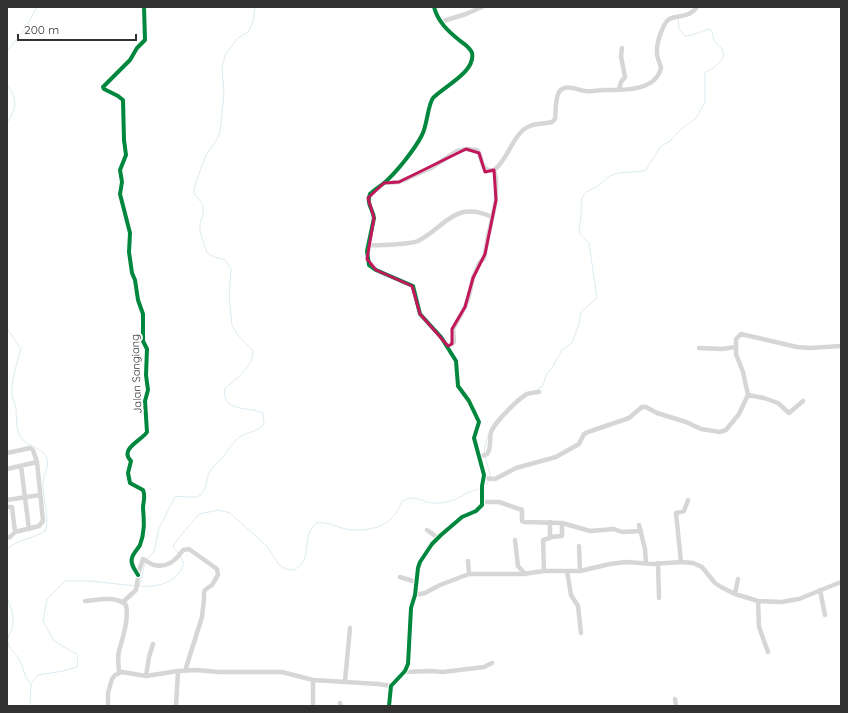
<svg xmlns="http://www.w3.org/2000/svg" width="848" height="713" font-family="Quicksand,sans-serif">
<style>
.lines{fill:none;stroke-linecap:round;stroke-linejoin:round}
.stream{stroke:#dcebf2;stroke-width:1}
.minor{stroke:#d6d6d6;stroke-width:4.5}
.cycleway-casing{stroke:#fff;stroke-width:6}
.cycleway{stroke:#00873e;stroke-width:4}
.marked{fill:none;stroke:#c2185b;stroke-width:3;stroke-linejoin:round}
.labels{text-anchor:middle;stroke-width:4;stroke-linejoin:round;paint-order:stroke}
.street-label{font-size:11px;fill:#323232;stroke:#fff}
</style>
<rect width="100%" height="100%" fill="#fff"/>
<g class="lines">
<path class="stream" d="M7 51 23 32 37 7
M7 84C18 101 17 106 7 123
M7 328 21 349C18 359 10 385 12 394 12 399 16 404 16 409 17 421 15 432 24 441 30 446 40 448 45 455 52 464 43 474 43 484 43 501 49 513 46 530 34 539 18 539 7 549
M537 390 543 386 546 375 553 366 562 350 572 343 579 323 581 312 597 298 589 243C577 233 579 232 581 217 582 211 580 204 582 199 584 191 591 190 598 186 602 183 605 179 610 176 621 170 635 174 646 170L660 147 670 141 680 130 696 118 705 102V72C712 69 725 63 723 52 722 47 718 46 715 42 713 39 713 34 711 30L709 29C702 31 692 36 685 36L679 29 678 18
M493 424 501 415
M484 454C484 449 487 438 489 433
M485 457 490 474V477
M483 486 487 484 489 480
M178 553 173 547C174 543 194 520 199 514L219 510 230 513 267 546 279 565 286 569 294 570C311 560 304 545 310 531 311 528 314 526 316 523 327 521 336 527 346 529 350 530 355 530 359 530 381 529 394 522 402 501 418 493 421 504 436 503 444 503 453 501 460 497 463 496 466 493 469 492 473 491 476 490 481 488
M146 560 154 552 159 528 175 497C182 495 195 499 199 496 208 490 205 479 210 471 213 466 219 462 223 457 227 452 231 445 236 440 245 431 256 434 264 424L263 413C248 406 221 413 225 388 236 379 253 367 253 351L238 335 232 326 229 296 231 269 225 260 214 257 207 253 200 231V223L203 216V205L194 193 195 185 205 157 217 139 220 132 224 93 222 66 226 53 238 38 248 32 253 22 255 7
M139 586C157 588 177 583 184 564L181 557
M139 586C143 579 142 571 145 563
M7 598C11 608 15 618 12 628 10 633 7 637 8 643 10 651 17 654 20 661 24 669 24 677 30 683
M30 706 31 684 38 675 63 671 77 667 78 655 54 641 43 621 47 599 65 581H91L135 586"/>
<path class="minor" d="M440 22 466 14 482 7
M619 89 621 82 625 77 621 56 622 48
M384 183 399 182 431 168 457 151 466 149 477 150C484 159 479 172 494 170 509 159 513 132 530 126 537 123 545 124 552 122L555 119C556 111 555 99 559 92 565 83 578 90 585 91 591 92 598 90 604 90 623 90 655 92 661 68 660 63 657 58 657 53 656 45 663 19 672 18 681 15 690 17 697 7
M369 245C377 246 412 244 418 241 446 226 455 200 492 217
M448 346 454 342 453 329 465 307 469 296 473 278 479 263 484 258 485 254 488 235 490 228 496 200V178L494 170
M699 348 722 349 735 347
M748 395 764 398 778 403 789 413 803 401
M7 453 30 448 33 450 37 462 43 521 39 526 15 532 10 537 7 538
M479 456C482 456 485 456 487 454 492 448 489 439 491 432 495 422 518 399 527 394 531 393 535 392 539 392
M21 466 29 529
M7 469 37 462
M484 478 495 479 516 468 556 457 579 444 584 434 588 432 629 418 642 407H646L657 413 686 422 701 429 720 432 726 430 739 414 748 395 743 372 736 354V339L741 334 797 347 810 348 841 346
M7 500 40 495
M482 502H499L522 510V521L524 522 562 523 590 531 614 529 622 532 641 531
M7 507H12L15 532
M639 525 645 549 646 563
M427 530 438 538
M550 537 562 536V523
M515 540 518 566 525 574
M579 546 580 571
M468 561 469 574
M681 562 676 513 684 511 688 500
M658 563 659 598
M544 571 543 540 550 538V522
M567 571 571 595 578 606 581 633
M138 575C135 570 130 564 132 558 133 553 138 549 140 545 145 532 144 521 143 508 143 501 146 498 143 490L130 483 128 473 131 461C119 449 141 441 147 432L145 401 148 390 146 375 147 349 143 341V314L138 300 135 280 132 273 129 252 130 233 120 194 122 182 120 170 126 155 124 140 123 100 118 96 104 89 103 87 130 60 137 48 145 40 144 7
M400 577 416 582
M820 590 825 615
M735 594 738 579
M415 595 425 593 440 585 469 574H523L544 571H580L610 564 626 562 653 564 681 562 693 563 702 567 715 583 721 587 735 594 758 601 781 602 799 599 841 582
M85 601C97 600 116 595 126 605 129 620 123 636 119 651 117 657 119 666 119 673
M758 601 759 627 768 652
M123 602 136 590 139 571 143 559C147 561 150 564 154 565 168 568 176 560 183 550L189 549 217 569 218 575 212 585 205 590 204 593V599L202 617 185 671
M403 672 430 671 443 672 484 667 492 663
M146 676 149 657 153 644
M345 681 350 628
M675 699 676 706
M340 703 341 706
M108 706V693L112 679 115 675 122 672 146 676 178 671 196 670 219 672H282L313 680 378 684 391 686
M176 706 178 671
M313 706V680
M389 706 391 686 405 671 408 664 411 608 415 595 418 568 420 562 432 544 441 535 462 517 476 511 482 505V486L484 475 474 438 479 422 469 401 458 386 456 361 441 337 420 314 413 286 376 270 369 265 367 251 374 218C373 209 366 204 370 194 374 190 379 187 384 183 396 173 415 149 422 135 427 126 428 104 433 98 443 87 476 72 472 53 470 47 464 44 459 40 448 31 438 22 434 7"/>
<g class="cycleway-casing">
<path id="cycleway" d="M138 575C135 570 130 564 132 558 133 553 138 549 140 545 145 532 144 521 143 508 143 501 146 498 143 490L130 483 128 473 131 461C119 449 141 441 147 432L145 401 148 390 146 375 147 349 143 341V314L138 300 135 280 132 273 129 252 130 233 120 194 122 182 120 170 126 155 124 140 123 100 118 96 104 89 103 87 130 60 137 48 145 40 144 7
M389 706 391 686 405 671 408 664 411 608 415 595 418 568 420 562 432 544 441 535 462 517 476 511 482 505V486L484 475 474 438 479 422 469 401 458 386 456 361 441 337 420 314 413 286 376 270 369 265 367 251 374 218C373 209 366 204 370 194 374 190 379 187 384 183 396 173 415 149 422 135 427 126 428 104 433 98 443 87 476 72 472 53 470 47 464 44 459 40 448 31 438 22 434 7"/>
</g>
<use href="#cycleway" class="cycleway"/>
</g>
<path class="marked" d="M466 149 479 153 485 172 494 170 496 200 485 254 473 278 465 307 452 329V344L448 346 420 314 412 286 376 270 367 259 374 218 368 198 384 183 399 182Z"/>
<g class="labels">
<g class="street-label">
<text transform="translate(136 374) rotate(-92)" y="4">Jalan Sangiang</text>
</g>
</g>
<rect width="848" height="713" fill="none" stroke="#323232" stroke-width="16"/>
<path d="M18 34v6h118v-6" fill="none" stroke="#323232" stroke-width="2"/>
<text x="24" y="34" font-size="12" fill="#323232" stroke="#ffffff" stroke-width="3" paint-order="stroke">200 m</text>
</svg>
